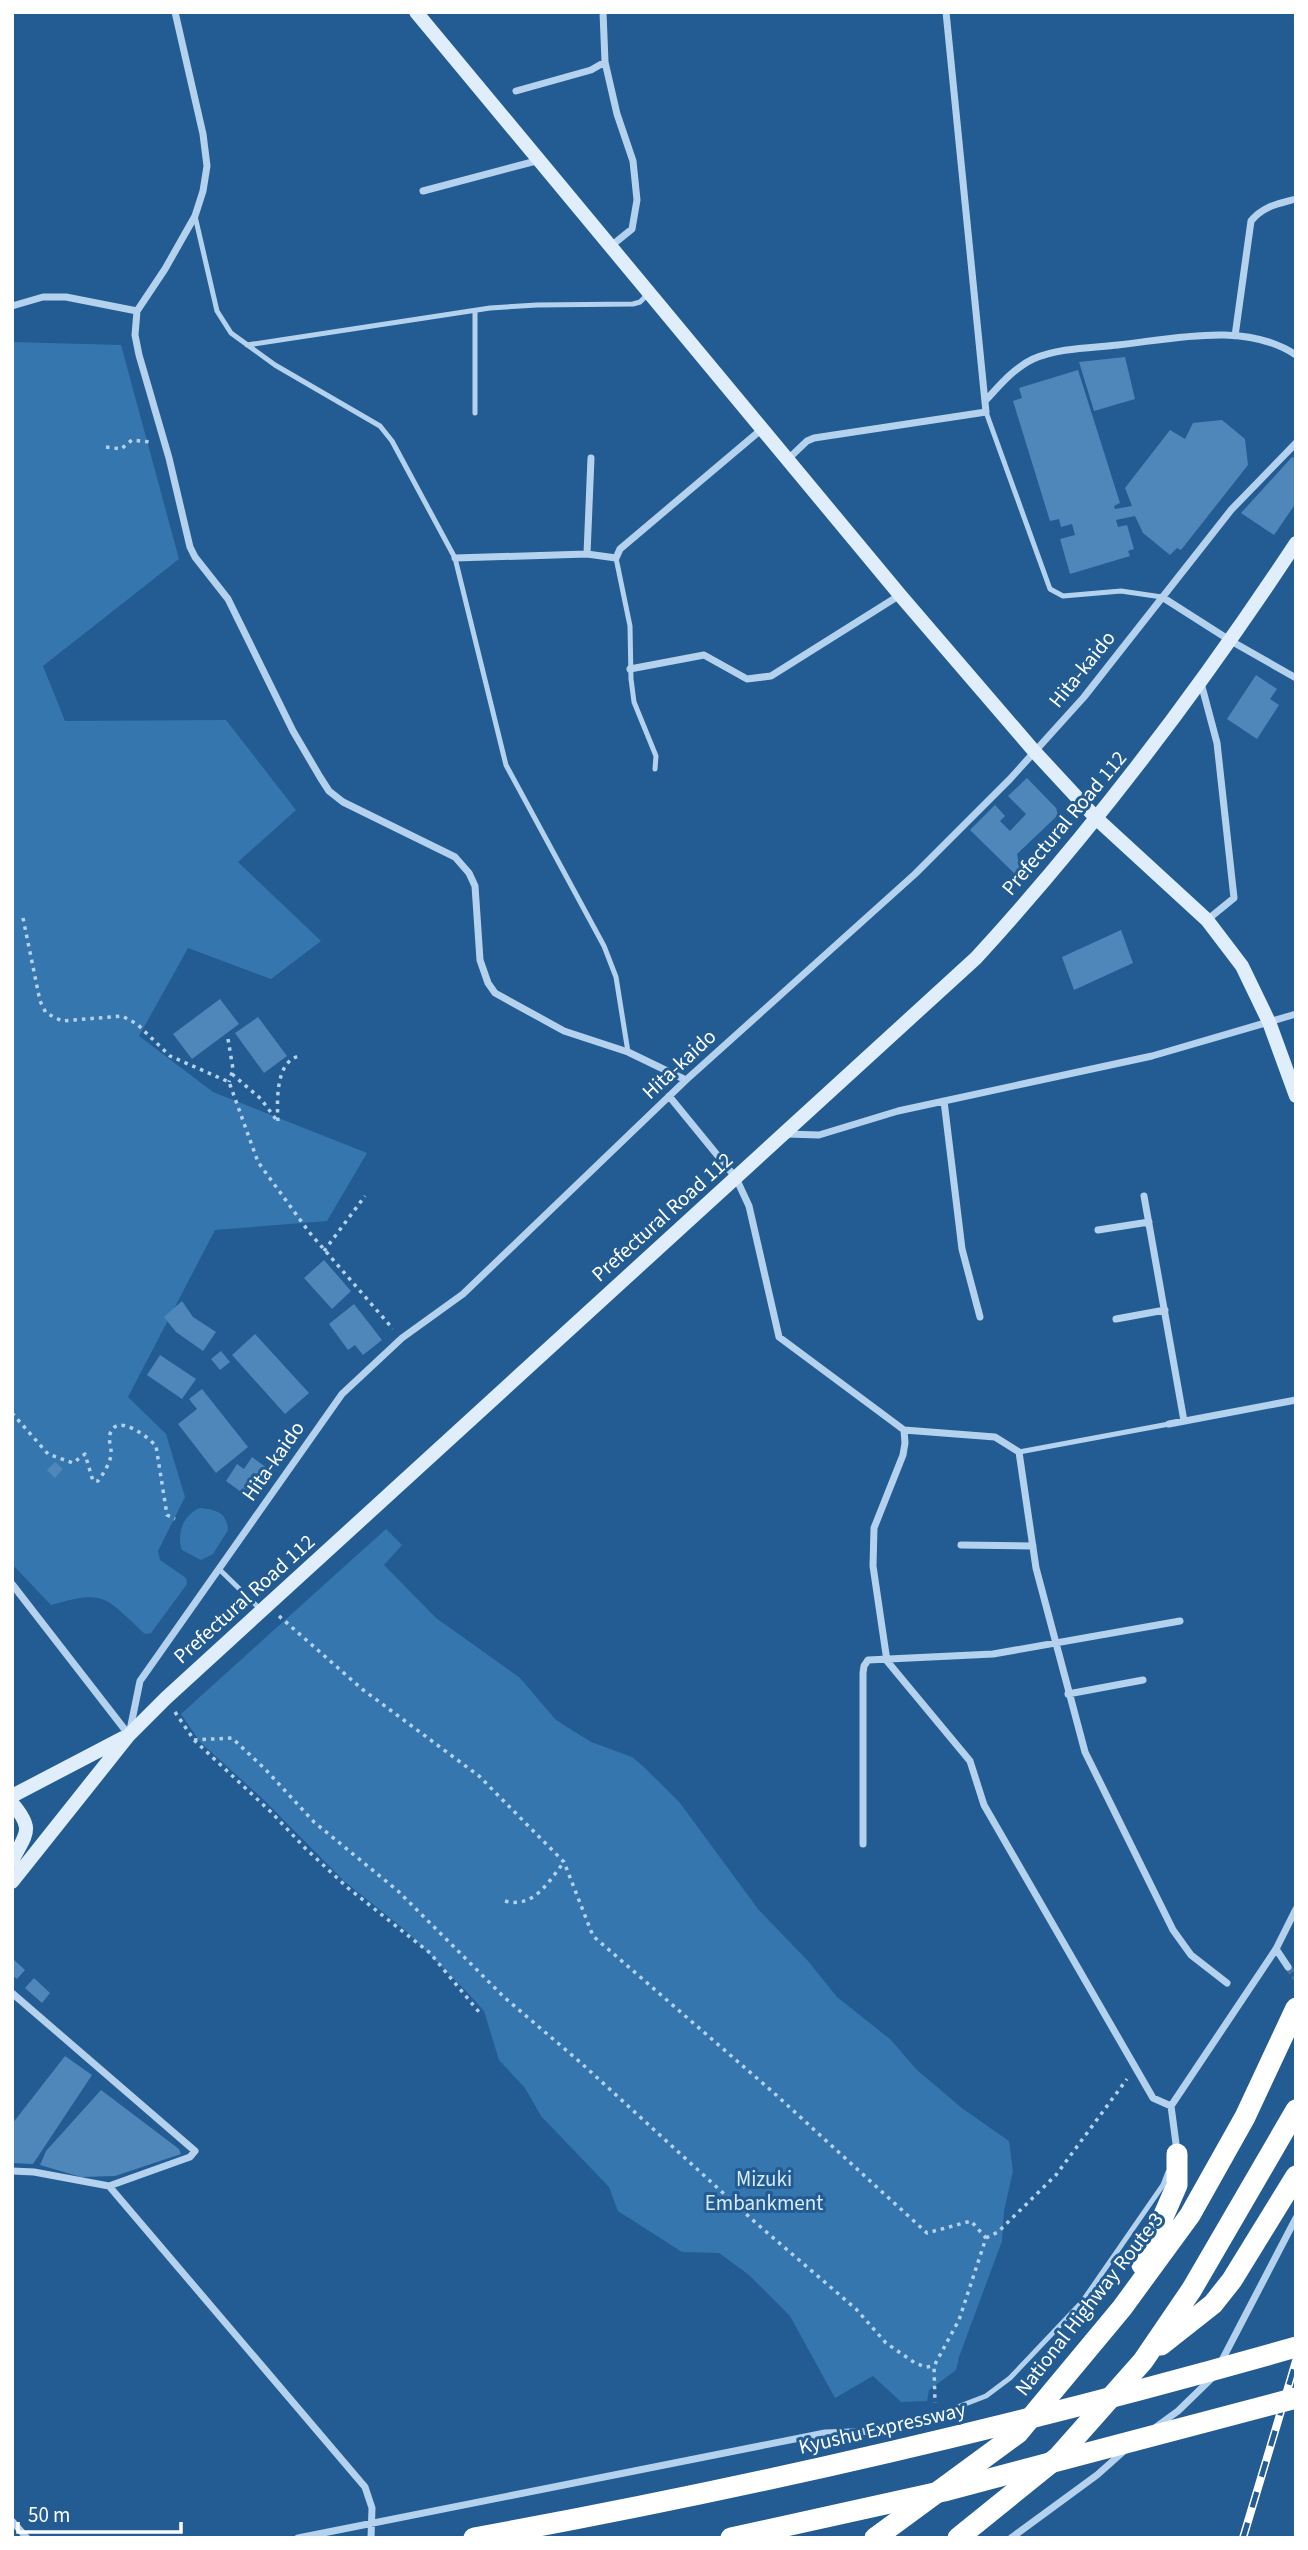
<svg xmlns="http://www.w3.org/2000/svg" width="1308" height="2550" font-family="'Source Sans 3',sans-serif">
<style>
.green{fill:#3676af}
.building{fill:#4f87ba}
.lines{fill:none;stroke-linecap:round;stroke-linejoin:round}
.street-tunnel{stroke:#4374a2;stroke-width:7;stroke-dasharray:7 3.5;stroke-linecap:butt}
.path{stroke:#b4d2ed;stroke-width:3.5;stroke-dasharray:3.5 5;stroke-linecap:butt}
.lane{stroke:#b4d2ed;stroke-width:5}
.street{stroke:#b4d2ed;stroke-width:7}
.secondary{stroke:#e0edfa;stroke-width:14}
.highway{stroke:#fff;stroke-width:21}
.rail-casing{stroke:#fff;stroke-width:8}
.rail{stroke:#225c92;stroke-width:5;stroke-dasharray:16;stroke-linecap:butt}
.highway-bridge{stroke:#fff;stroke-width:21}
.labels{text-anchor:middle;stroke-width:6;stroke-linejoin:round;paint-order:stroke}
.street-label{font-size:21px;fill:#fff;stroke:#225c92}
.park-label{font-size:21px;fill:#d9eaf9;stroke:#225c92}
</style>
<rect width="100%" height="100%" fill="#225c92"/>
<path class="green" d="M12 342 121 345 179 559 43 666 65 721 226 720 296 810 238 862 321 941 271 979 188 948 139 1036 213 1092 367 1153 327 1221 215 1230 128 1397 166 1434 185 1497 158 1551 160 1560 186 1578 187 1584 151 1633 145 1634C105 1597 106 1589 51 1605L12 1564Z
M200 1508C216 1510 227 1512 228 1530L213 1554 201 1560 182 1550C176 1533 184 1514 200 1508Z
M386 1529 402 1545 384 1565 436 1618 520 1678 556 1720 591 1742 632 1757 644 1767 680 1803 758 1909 808 1961 837 1997 891 2040 917 2070 963 2109 1009 2141 1013 2171 1004 2211 1002 2241 959 2357 956 2370 929 2390 927 2401 901 2402 873 2376 835 2398 790 2316 749 2275 719 2253 682 2252 618 2211 609 2187 541 2116 525 2088 499 2060 484 2011 466 1991 405 1930 344 1881 263 1799 200 1742 181 1714Z"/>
<path class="building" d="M1125 357 1135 399 1094 411 1079 362Z
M1078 370 1120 503 1114 506 1115 509 1132 506 1125 488 1170 430 1185 439 1193 423 1222 420 1245 439 1248 465 1181 550 1177 548 1170 555 1143 533 1135 516 1116 520 1118 527 1127 525 1134 549 1128 551 1130 556 1070 574 1060 539 1075 535 1072 524 1061 527 1059 519 1050 521 1013 401 1022 398 1019 388Z
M1292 457 1296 459V503L1274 535 1241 513Z
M1256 675 1277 689 1270 699 1279 705 1257 739 1227 719Z
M1027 778 1056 808 1058 815 1017 854 1021 880 970 830 995 805 1005 816 1000 821 1010 831 1026 814 1008 796Z
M1121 930 1133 963 1074 990 1062 957Z
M220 999 239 1024 192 1059 173 1034Z
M258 1017 287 1056 264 1073 235 1033Z
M324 1260 351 1291 332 1309 304 1278Z
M182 1301 193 1317 216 1332 203 1351 176 1332 164 1317Z
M354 1304 382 1340 363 1355 355 1345 348 1350 329 1324Z
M255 1334 309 1393 285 1414 232 1355Z
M221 1351 230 1362 220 1370 211 1359Z
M160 1355 196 1379 182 1399 147 1375Z
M202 1389 248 1447 216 1473 178 1424 197 1409 189 1399Z
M252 1457 271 1471 251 1499 226 1481 237 1464 244 1469Z
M55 1462 63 1469 55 1478 47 1470Z
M12 1958 25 1970 17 1979 12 1975Z
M34 1978 50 1993 42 2003 25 1988Z
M65 2056 92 2075 33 2164 12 2163V2124Z
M101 2090 179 2149 181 2154 115 2176 81 2177 40 2165 46 2151Z"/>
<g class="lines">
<path class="street-tunnel" d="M1288 1967 1296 1978"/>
<path class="path" d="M106 447 121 449 132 440 150 442
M23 918 40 1001 46 1013 62 1021 122 1016 137 1024 170 1056 229 1082 258 1162 309 1232 393 1329
M228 1039 233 1069 229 1082
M232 1074 261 1099 278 1122C277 1102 275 1062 299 1056
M324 1251 365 1196
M12 1413 48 1454 73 1463 85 1454 93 1481H98C104 1473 112 1460 111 1451 111 1445 108 1439 110 1434 117 1412 148 1437 156 1446L167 1515 175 1519
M279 1616 362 1689 479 1776 564 1862 593 1936 774 2093 927 2233 971 2221 986 2238 959 2320 934 2366 935 2403
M175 1712 194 1740 271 1812 306 1849 348 1888 430 1953 479 2012
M194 1740 232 1738 265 1769 314 1822 398 1891 505 1998 580 2062 756 2223 856 2309 886 2343 915 2363 926 2367 934 2366
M505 1901C534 1909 549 1881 564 1862
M986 2238 998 2232 1056 2175 1127 2079"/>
<path class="lane" d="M195 216 217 311 231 333 275 365 380 426 392 441 455 558 506 765 604 946 616 977 628 1052
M475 311V413
M247 345 490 308 537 305 633 304 640 302 649 293
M986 412 1050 589 1063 596 1121 591 1162 597
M616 558 630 626 631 679 634 702 656 756 655 769
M1019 1452 1169 1424
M219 1569 260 1609
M934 2416 986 2396 1010 2378 1082 2302 1163 2185 1168 2172"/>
<path class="street" d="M175 12 203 134 207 166 203 191 195 216 165 269 137 311 135 335 139 355 169 458 190 547 195 557 228 599 293 731 320 777 329 791 343 802 455 857 469 873 475 886 480 960 488 983 495 993 564 1031 628 1052 686 1080
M605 62 617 114 633 161 637 200 632 229 611 246
M516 91 591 70 605 62 603 12
M423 191 540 160
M12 306 43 297H66L137 311
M1235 336 1251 221C1263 206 1278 204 1296 199
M985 401C1000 385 1014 368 1033 359 1059 348 1090 348 1118 345 1173 339 1246 321 1296 355
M787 460 807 441 814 438 986 412 946 12
M587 554 591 458
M455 558 587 554 616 558 620 549 762 429
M1162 597 1231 641 1296 678
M630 669 704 655 747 679 771 676 900 595
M1201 683 1217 743 1234 898 1207 920
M669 1096 736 1178 749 1206 779 1337 904 1430 905 1443 903 1455 874 1528 873 1566 887 1661 970 1761 984 1805 1153 2098 1171 2106
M944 1101 962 1249 980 1317
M786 1134 819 1135 898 1111 1152 1056 1296 1014
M1144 1196 1184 1421
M1098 1230 1149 1222
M1116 1319 1165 1310
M1169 1424 1296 1400
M904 1430 995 1437 1019 1452 1036 1568 1085 1752 1173 1930 1191 1955 1227 1983
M961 1545 1033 1546
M12 1584 129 1735
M1068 1694 1143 1680
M130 1730 140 1681 342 1394 402 1338 463 1294 686 1080 915 874 1010 779 1084 697 1231 510 1296 443
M863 1844V1673L864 1666 868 1660 993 1654 1180 1621
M1276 1949 1288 1967
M12 1993 195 2151 190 2157 109 2186
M1177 2151 1171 2106 1276 1949 1296 1909
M12 2171 34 2172 109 2186 365 2487 372 2508 371 2538
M1220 2364 1296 2218
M1156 2427 1178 2411 1213 2377
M12 2521 27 2538
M298 2538 825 2433 876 2431 934 2416
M1011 2538 1097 2475 1124 2451"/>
<path class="secondary" d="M416 12 900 595 1034 751 1097 819 1207 920 1242 966 1269 1022 1296 1096
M12 1796 123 1738
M12 1803C35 1830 26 1833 12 1861
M12 1882 129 1735 166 1698 976 958C1095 828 1199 690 1296 543"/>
<path class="highway" d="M1142 2265 1177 2185V2154
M1161 2345 1213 2304 1232 2280 1296 2176
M875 2538 1018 2433 1122 2308 1190 2215 1245 2117 1296 2008
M958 2538 1058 2457 1143 2361 1192 2289 1296 2110"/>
<g class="rail-casing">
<path id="rail" d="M1243 2538 1296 2361"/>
</g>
<use href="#rail" class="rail"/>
<path class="highway-bridge" d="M474 2538C751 2488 1025 2424 1296 2347
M731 2538 944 2491 1296 2398"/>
</g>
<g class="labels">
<g class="street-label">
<text transform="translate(1082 669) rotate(-51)" y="7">Hita-kaido</text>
<text transform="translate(1064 823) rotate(-50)" y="7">Prefectural Road 112</text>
<text transform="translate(679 1064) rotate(-43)" y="7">Hita-kaido</text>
<text transform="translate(662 1217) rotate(-42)" y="7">Prefectural Road 112</text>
<text transform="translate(273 1461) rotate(-55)" y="7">Hita-kaido</text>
<text transform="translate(244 1599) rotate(-42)" y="7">Prefectural Road 112</text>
<text transform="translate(1089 2304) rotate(-52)" y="7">National Highway Route 3</text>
<text transform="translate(882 2428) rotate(-13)" y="7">Kyushu Expressway</text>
</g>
<g class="park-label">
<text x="764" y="2186">Mizuki<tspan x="764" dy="24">Embankment</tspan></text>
</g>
</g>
<rect width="1308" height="2550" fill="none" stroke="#ffffff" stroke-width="28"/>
<path d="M18 2522v10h163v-10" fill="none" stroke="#ffffff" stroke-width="3.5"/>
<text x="28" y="2522" font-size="21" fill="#ffffff" stroke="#225c92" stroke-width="5" paint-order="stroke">50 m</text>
</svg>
